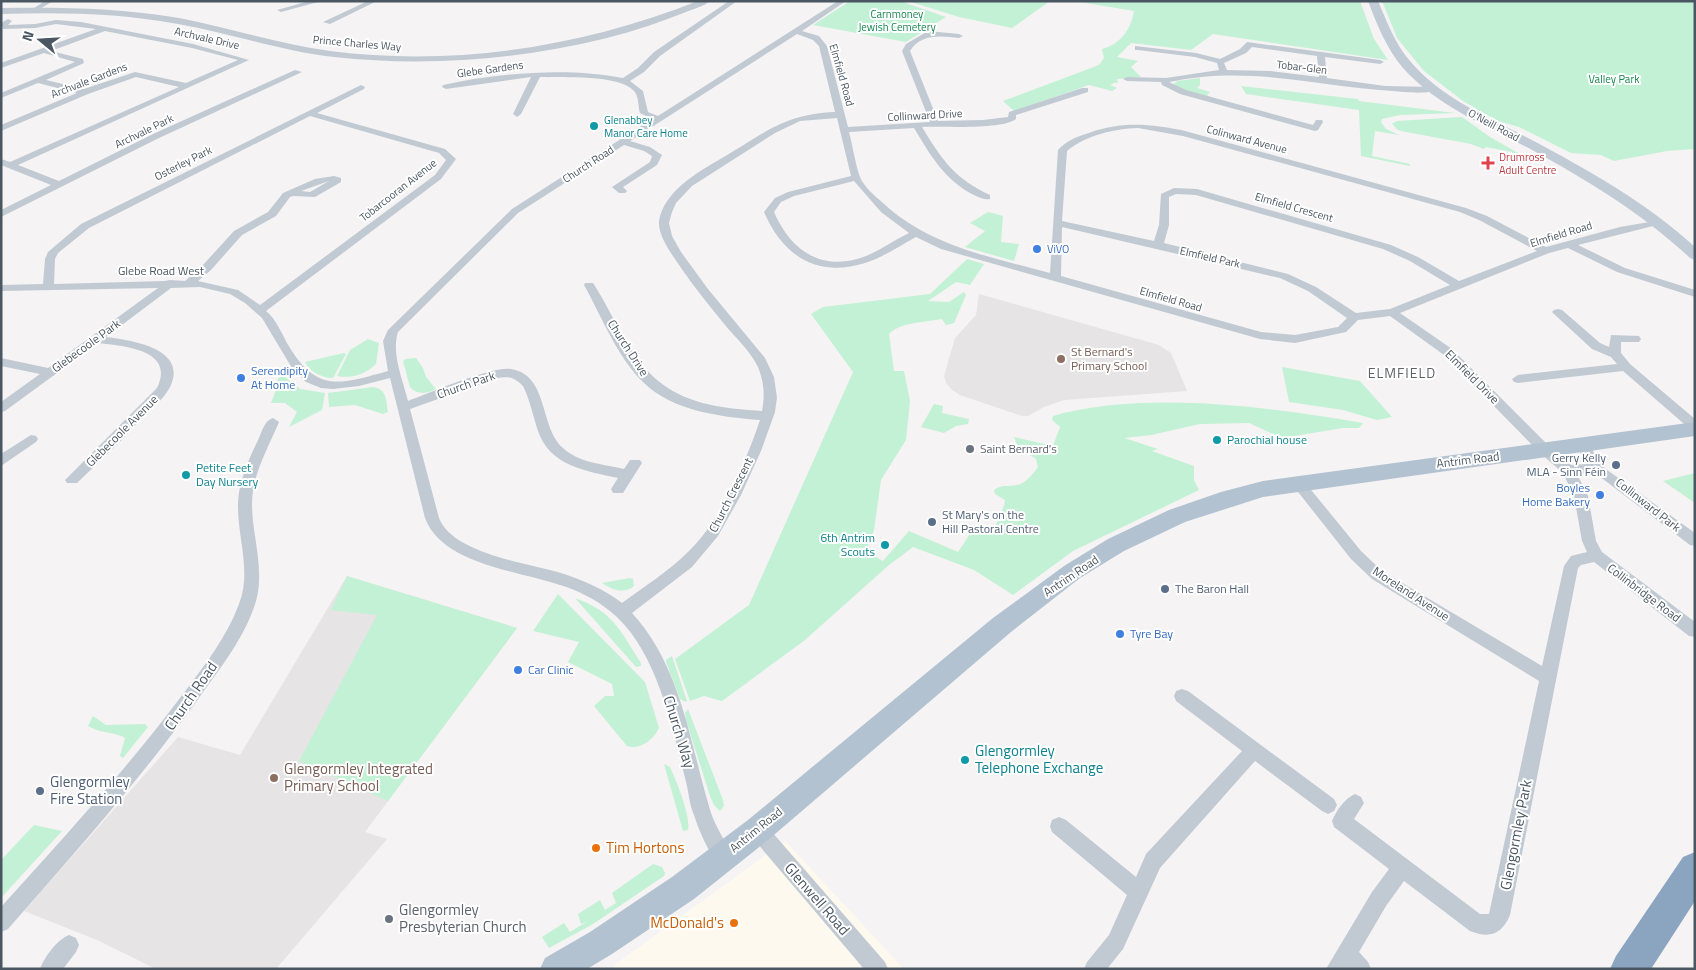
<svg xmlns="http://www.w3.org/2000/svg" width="1696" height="970" font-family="'Titillium Web',sans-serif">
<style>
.commercial{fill:#fdf9ef}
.education{fill:#e6e4e5}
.green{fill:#c3f1d5}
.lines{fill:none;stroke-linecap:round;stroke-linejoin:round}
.minor{fill:#c1cad2;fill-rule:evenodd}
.tertiary{fill:#c1cad2;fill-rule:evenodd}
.secondary{fill:#c1cbd6;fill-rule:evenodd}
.primary{fill:#b3c2d1;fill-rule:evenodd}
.motorway{fill:#8ba5c1;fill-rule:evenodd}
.culture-dot{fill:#0f9aa8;stroke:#fff;stroke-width:2}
.health-dot{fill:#e0444e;stroke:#fff;stroke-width:2}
.shop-dot{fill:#3f7fe0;stroke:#fff;stroke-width:2}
.education-dot{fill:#8d6e63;stroke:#fff;stroke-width:2}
.worship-dot{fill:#6b7280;stroke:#fff;stroke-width:2}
.service-dot{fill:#5c6f8a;stroke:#fff;stroke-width:2}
.food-dot{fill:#e8710a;stroke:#fff;stroke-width:2}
.labels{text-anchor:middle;stroke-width:4;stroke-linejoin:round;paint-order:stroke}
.far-park-label{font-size:11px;fill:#17864f;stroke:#fff}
.far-street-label{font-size:11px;fill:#4a5661;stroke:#fff}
.far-culture-label{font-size:11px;fill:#0d838f;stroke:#fff;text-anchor:start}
.far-health-label{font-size:11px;fill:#be3a42;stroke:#fff;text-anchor:start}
.far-shop-label{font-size:11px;fill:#366cbe;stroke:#fff;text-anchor:start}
.street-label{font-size:12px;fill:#4a5661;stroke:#fff}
.education-label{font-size:12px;fill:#785e54;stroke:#fff;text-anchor:start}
.shop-label{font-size:12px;fill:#366cbe;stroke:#fff;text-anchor:start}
.culture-label{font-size:12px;fill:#0d838f;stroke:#fff;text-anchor:start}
.worship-label{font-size:12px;fill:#5b616d;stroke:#fff;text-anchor:start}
.service-label{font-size:12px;fill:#4e5e75;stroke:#fff;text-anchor:start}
.neighbourhood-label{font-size:14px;letter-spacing:1px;fill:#5f6368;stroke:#fff}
.near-street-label{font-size:15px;fill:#4a5661;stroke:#fff}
.near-culture-label{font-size:15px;fill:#0d838f;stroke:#fff;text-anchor:start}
.near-education-label{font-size:15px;fill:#785e54;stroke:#fff;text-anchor:start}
.near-service-label{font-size:15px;fill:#4e5e75;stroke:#fff;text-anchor:start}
.near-food-label{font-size:15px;fill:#c56008;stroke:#fff;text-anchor:start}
.near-worship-label{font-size:15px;fill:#5b616d;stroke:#fff;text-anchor:start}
</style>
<rect width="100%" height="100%" fill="#f5f3f3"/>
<path class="commercial" d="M785 841 904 969H615L613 966Z"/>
<path class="education" d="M979 294 1159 345 1171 353 1187 391 1064 400 1044 407 1028 416H1022L960 395 952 390 946 383 944 376 955 338 976 315Z
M347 576 517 628 365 832 387 839 276 969H156L97 940 24 911 178 737 240 755Z"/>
<path class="green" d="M850 1H900L946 17 906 42 813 25Z
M908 1H1050L1012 28 959 17Z
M1074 1H1360L1374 39 1388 60 1213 34 1191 50 1131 43 1117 57 1138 61 1131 67 1141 77 1117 79 1118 83H1114L1110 85 1117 88 1112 91 1089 85 1014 111 1003 101 1099 65 1104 58 1102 49C1121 44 1131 29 1134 11Z
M1382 1H1695V149L1667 151 1614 161 1601 155 1571 153 1519 127 1498 121 1463 101 1424 71 1397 38Z
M1200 78V85L1197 88 1210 92 1207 95 1210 97 1181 89 1174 84 1177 81Z
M1241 86 1358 99 1359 101 1455 113 1400 115 1382 119 1381 122 1386 129 1399 135 1375 131 1372 156 1410 164V166L1361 156 1359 110 1246 94Z
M1462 117 1490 137 1525 157H1513L1512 152 1486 147 1484 149 1471 144 1406 132 1398 130 1392 124 1397 121Z
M988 212 1003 216 1001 242 1019 244 1014 261 965 247 985 231 970 223Z
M967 259 984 264 970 285 956 282 928 301 949 302 964 292 966 295 954 323 946 325 942 319C926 322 900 322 889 334L894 371H904L910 401 906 440 881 480 874 530 866 551 883 561 909 531 958 552 976 525 993 532 1004 506 1005 500 995 494 994 490C1002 484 1007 487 1017 485 1025 484 1033 474 1038 467L1036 459 1018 447 1014 437 1053 446 1060 427 1052 420 1053 416C1144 390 1270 407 1363 423L1359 428H1343L1282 438 1249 423 1200 424 1151 435 1124 438 1158 449 1152 451 1194 466V480L1199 490 1073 551 1013 595 974 570 913 547 889 565 805 640 722 701 704 696 690 701 675 659 749 605 853 372 811 314 823 307 930 294Z
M368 339 379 343 376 364C366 374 351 379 337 376L350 350Z
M344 353 346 354 333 378C322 378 310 372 305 362Z
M416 358 423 368 426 377 436 389C427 394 417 395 410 387L403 361 405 359Z
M1282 367 1360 381 1392 417 1377 420 1343 410 1289 402Z
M284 376 300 389 325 393 322 410 289 427 297 412 285 403H271L276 390 278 378Z
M373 387C387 389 386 400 388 412L383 414 355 405 329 407 328 393Z
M934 404 943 406 942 413 969 419 968 424 956 426 944 433 921 427Z
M1695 473V503L1663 481Z
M347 576 517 628 388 801 299 761 377 615 331 610Z
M630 578 633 579 634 586C624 595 611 589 602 583Z
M558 594 645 682 659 728C653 740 641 750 627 746L594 706 605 696H614L612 684 568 662 579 642 533 631Z
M575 598C614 612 620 631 641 663V666L636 667Z
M672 656 687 701 686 702 680 699 666 662V660Z
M688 709 723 800 724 806 720 811 714 805 710 796 686 720 685 713Z
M93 716 106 725 145 724 148 727 123 758 120 756 125 738C119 733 99 733 88 726Z
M664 764 670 767C676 780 691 816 688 830L683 831Z
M34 825 62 831 1 898V860Z
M653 864 662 867 665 873 664 876 593 924 549 948 542 937 564 923 570 932 588 921 581 924 578 914 600 900 605 910 616 903 612 893Z"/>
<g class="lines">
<path class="minor" d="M45 1H53L35 12H31V10Z
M309 1H322L281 12 277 10Z
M368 1H377L330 24 323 22Z
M729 1H737L660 56 644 72 630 81 643 91 648 112 658 116 838 1H846L802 31 819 36 827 46 848 127 930 122 902 51 906 44 928 31 959 34 963 36 959 38C942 36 921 33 910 51L938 121 983 120 1008 117 1009 112 1082 88H1088V92L1016 115V119C1002 130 943 126 922 127 942 160 955 179 990 195V199C985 200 981 198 976 196 946 182 930 155 914 128L849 132C853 147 855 163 860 177 864 187 875 196 883 203 929 246 991 257 1050 273L1058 150C1066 141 1078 136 1089 133 1122 121 1151 124 1185 131L1466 208 1487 216 1546 247 1620 227 1661 220V224L1578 245 1625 268 1695 290V297L1617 272 1568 248 1549 253 1400 313 1452 349 1550 447 1571 465 1588 464 1579 451 1583 441H1593L1595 444 1593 451 1603 467 1695 533V546L1690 545 1599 476 1594 474H1577L1588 496 1596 541 1602 552 1695 622V637L1689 636 1594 562 1581 565 1578 568 1510 915C1502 934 1490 939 1470 931L1404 881 1386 906 1359 952 1368 962 1371 969H1326L1372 892 1389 869 1334 827 1332 821C1336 811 1345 798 1355 794L1361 797 1364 803 1354 819 1480 914H1489L1539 681 1372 579 1351 559 1291 483 1293 480H1303L1361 551 1382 571 1542 666 1564 566 1571 556 1587 552 1582 541 1574 496 1563 473 1540 453 1444 355 1390 316 1358 320 1346 332 1295 343 1260 339 941 249 916 237C899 246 884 257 865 263 817 278 783 256 764 212L775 198 788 192 851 176 837 118 800 121 775 133 692 186 676 203 672 212 669 223 672 236 681 252 708 289 765 358 774 377 777 398 775 412 761 451 741 495 718 536 692 567 632 613C682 667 690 745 711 813 716 828 726 842 733 857L730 864 723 866 716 864C708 848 699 832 694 815 690 806 689 796 687 786 673 730 657 648 610 611 595 599 577 590 560 585 518 571 442 564 425 518L390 378 359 386 333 389 321 388 306 382 292 368 262 318 245 303 230 294 200 287 171 288 106 337C130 340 189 348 170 387 164 399 152 408 142 418 122 441 99 462 77 483H67L65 480 157 388C176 349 122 346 98 343L5 411 1 412V402L40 374 1 366V358L48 368 158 288 1 291V285L43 284 45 259 48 252 81 224 361 85 365 87 364 89 317 113 445 149 456 159 441 179 266 311C276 319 281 332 287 343 316 393 338 385 388 371L383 341 388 330 512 209 652 119 640 113C638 107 639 96 634 91 619 74 562 78 540 77L521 114 517 117 513 114 531 77 446 89 442 87 443 85C498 73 568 67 623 78L638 68 654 52ZM797 34 813 40 819 46 835 112C783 114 764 134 722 158 698 172 664 191 659 221 658 234 668 249 675 259 690 282 708 304 725 325 736 338 751 352 758 367 764 382 765 395 762 411 703 407 662 400 629 346 616 325 606 303 593 283H585L584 285C602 317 617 357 644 383 673 411 721 417 760 420 746 462 721 520 689 551 669 571 645 586 622 603 604 589 583 580 561 573 528 563 453 554 439 518L410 409 497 378C509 376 514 377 523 386 530 400 533 416 538 431 550 466 586 471 618 478L611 489 613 493H623L642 463 640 460H630L624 469C603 464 579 463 563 448 539 427 549 375 511 369 492 366 429 393 408 401 403 380 391 354 398 332L518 213 624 145 644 151 652 156 650 162 612 187 619 193H625L627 191 623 187 657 165 662 155 650 147 630 141ZM310 116 439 153 446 160 435 175 260 305 238 290 198 281 211 270 242 235 276 216 290 197 293 196 315 197 341 182V178L334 176 315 179 283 193 268 212 234 231 203 265 185 281 170 280 165 281 54 284 55 259 58 253 89 228ZM1138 128 1183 136 1460 212 1479 220 1537 251 1459 281 1418 257 1391 245 1197 189 1174 188 1161 194 1159 225 1154 241 1062 221 1067 151C1086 135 1114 129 1138 128ZM329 181 310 192 301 191ZM854 181 881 212 909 233C892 241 876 254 857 259 817 270 789 247 774 212L781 202 794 196ZM1176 194 1196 195 1383 249 1410 261 1450 285 1390 309 1356 313 1316 287 1288 274 1164 243 1169 225V197ZM1062 227 1280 278 1308 291 1347 318 1338 327 1295 335 1261 332 1061 276Z
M8 19 12 21 8 25 35 24 56 20 81 22 193 44 249 60 18 165 59 181 153 134 295 70 302 72 159 138 1 217V210L51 185 1 165V159L10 162 179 87 136 77 88 94 1 131V125L77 93 38 83 1 98V93L75 62 44 53 1 68V63L96 29 56 24 35 28 3 29 1 23ZM105 31 192 48 238 60 186 83 135 72 84 89 46 80 84 63 83 59 51 51Z
M1247 42 1380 60 1384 62 1380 64 1325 57 1327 78 1385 86 1434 87 1438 89C1430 95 1404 92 1393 91 1315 86 1248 65 1169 82L1186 90 1313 125 1316 120H1322L1323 122 1318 130 1315 131 1180 94 1162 85 1161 82 1127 81 1123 79 1127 77 1166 78 1219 70 1217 63 1195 57 1138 50H1135V46L1196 53 1220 59 1240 49ZM1252 47 1317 56 1319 77 1270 71 1227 70 1224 63 1246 53Z
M1558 309 1562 310 1600 343 1609 347 1611 335 1639 336 1641 339 1639 342H1621V353L1630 364 1695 419V430L1690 429 1623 371 1518 383 1514 382 1512 379 1518 375 1617 364 1611 357 1592 349 1554 314 1552 312 1554 310Z
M273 418 279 422C268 448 252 475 252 504 252 536 265 569 256 601 245 638 218 671 196 702 138 782 73 855 8 929L1 932V907C64 837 127 769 183 694 204 666 227 637 239 604 252 571 237 537 238 503 239 480 249 459 259 438 262 431 265 420 273 418Z
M31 435 36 436 38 439 36 442 1 466V454Z
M1182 689 1188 691 1334 799 1337 805 1334 811 1328 814 1322 811 1255 761 1160 868 1123 949 1107 969H1084L1087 962 1109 935 1127 895 1052 832 1050 826 1052 820 1059 817 1066 820 1136 877 1146 854 1242 751 1176 701 1174 696 1176 691Z
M758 821 765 824 885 962 888 969H864L751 836 749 830 751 824Z
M69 935 76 938 79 945 76 952 63 969H40C45 956 57 940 69 935Z"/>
<path class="tertiary" d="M698 1H710C704 6 694 9 686 12 661 22 634 31 607 38 517 60 426 67 334 57 281 51 230 33 178 24 120 13 60 12 1 14V8C60 7 120 8 179 18 229 28 279 44 330 51 455 67 581 47 698 1Z"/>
<path class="secondary" d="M1368 1H1378C1387 22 1395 44 1410 61 1441 98 1488 117 1530 139 1588 170 1646 202 1695 247V260L1690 258C1643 214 1590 182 1534 151 1489 127 1438 107 1403 68 1387 49 1377 25 1368 1Z"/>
<path class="primary" d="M1695 422V436L1263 497 1185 522 1124 551 1080 578 1011 632 768 840 694 899 612 954 587 969H540L545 958 590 932 672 877 748 820 993 618 1064 566 1108 539 1169 510 1221 492 1263 481Z"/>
<path class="motorway" d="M1695 852V901L1651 969H1610L1616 956 1683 857Z"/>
</g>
<g class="culture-dot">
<circle cx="594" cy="126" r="5"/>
<circle cx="1217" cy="440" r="5"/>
<circle cx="186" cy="475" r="5"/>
<circle cx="885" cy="545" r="5"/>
<circle cx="965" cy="760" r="5"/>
</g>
<path class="health-dot" d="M1485.5 155.5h5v5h5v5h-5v5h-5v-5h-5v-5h5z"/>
<g class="shop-dot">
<circle cx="1037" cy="249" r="5"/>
<circle cx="241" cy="378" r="5"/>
<circle cx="1600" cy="495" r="5"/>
<circle cx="1120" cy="634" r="5"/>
<circle cx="518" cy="670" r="5"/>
</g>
<g class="education-dot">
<circle cx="1061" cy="359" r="5"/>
<circle cx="274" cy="778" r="5"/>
</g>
<g class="worship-dot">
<circle cx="970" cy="449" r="5"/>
<circle cx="389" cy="919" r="5"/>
</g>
<g class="service-dot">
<circle cx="1616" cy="465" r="5"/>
<circle cx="932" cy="522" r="5"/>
<circle cx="1165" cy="589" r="5"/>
<circle cx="40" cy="791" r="5"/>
</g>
<g class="food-dot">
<circle cx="596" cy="848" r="5"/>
<circle cx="734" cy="923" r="5"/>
</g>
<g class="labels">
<g class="far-park-label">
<text x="897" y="18">Carnmoney<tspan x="897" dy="13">Jewish Cemetery</tspan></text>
<text x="1614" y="83">Valley Park</text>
</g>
<g class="far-street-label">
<text transform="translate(207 38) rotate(13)" y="4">Archvale Drive</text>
<text transform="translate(357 43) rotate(5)" y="4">Prince Charles Way</text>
<text transform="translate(1302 67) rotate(7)" y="4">Tobar-Glen</text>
<text transform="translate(490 69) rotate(-8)" y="4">Glebe Gardens</text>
<text transform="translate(842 75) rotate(74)" y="4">Elmfield Road</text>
<text transform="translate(89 80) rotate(-21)" y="4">Archvale Gardens</text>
<text transform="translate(925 115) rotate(-3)" y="4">Collinward Drive</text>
<text transform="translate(1494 125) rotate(28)" y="4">O'Neill Road</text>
<text transform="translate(144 131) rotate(-26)" y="4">Archvale Park</text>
<text transform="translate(1247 139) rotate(15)" y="4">Colinward Avenue</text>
<text transform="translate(183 163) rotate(-27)" y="4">Osterley Park</text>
<text transform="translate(588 164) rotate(-33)" y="4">Church Road</text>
<text transform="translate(398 190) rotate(-38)" y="4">Tobarcooran Avenue</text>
<text transform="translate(1294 207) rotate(16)" y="4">Elmfield Crescent</text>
<text transform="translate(1561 234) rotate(-17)" y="4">Elmfield Road</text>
<text transform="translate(1210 257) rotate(13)" y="4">Elmfield Park</text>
<text transform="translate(1171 299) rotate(16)" y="4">Elmfield Road</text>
</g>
<g class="far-culture-label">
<text x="604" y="124">Glenabbey<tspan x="604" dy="13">Manor Care Home</tspan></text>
</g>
<g class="far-health-label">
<text x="1499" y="161">Drumross<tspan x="1499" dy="13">Adult Centre</tspan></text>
</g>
<g class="far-shop-label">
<text x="1047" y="253">ViVO</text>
</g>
<g class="street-label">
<text x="161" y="275">Glebe Road West</text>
<text transform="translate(86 346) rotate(-36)" y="4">Glebecoole Park</text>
<text transform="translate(628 348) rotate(57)" y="4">Church Drive</text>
<text transform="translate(1472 377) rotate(45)" y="4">Elmfield Drive</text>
<text transform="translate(466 385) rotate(-19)" y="4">Church Park</text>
<text transform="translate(122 431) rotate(-45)" y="4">Glebecoole Avenue</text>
<text transform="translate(1468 460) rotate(-7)" y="4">Antrim Road</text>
<text transform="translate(731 495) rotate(-63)" y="4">Church Crescent</text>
<text transform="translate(1648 505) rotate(38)" y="4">Collinward Park</text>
<text transform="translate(1071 576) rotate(-34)" y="4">Antrim Road</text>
<text transform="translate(1644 593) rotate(37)" y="4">Collinbridge Road</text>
<text transform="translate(1411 594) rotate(33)" y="4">Moreland Avenue</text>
<text transform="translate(756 830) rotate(-39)" y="4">Antrim Road</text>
</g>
<g class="education-label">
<text x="1071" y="356">St Bernard's<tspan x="1071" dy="14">Primary School</tspan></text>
</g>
<g class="shop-label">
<text x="251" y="375">Serendipity<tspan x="251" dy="14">At Home</tspan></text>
<text x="1590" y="492" text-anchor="end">Boyles<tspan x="1590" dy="14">Home Bakery</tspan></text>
<text x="1130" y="638">Tyre Bay</text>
<text x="528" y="674">Car Clinic</text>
</g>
<g class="culture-label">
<text x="1227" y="444">Parochial house</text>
<text x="196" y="472">Petite Feet<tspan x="196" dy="14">Day Nursery</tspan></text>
<text x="875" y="542" text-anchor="end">6th Antrim<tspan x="875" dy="14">Scouts</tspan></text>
</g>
<g class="worship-label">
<text x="980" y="453">Saint Bernard's</text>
</g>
<g class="service-label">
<text x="1606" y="462" text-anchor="end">Gerry Kelly<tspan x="1606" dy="14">MLA - Sinn Féin</tspan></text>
<text x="942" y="519">St Mary's on the<tspan x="942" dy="14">Hill Pastoral Centre</tspan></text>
<text x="1175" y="593">The Baron Hall</text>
</g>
<g class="neighbourhood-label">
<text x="1402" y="378">ELMFIELD</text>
</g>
<g class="near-street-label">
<text transform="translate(191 696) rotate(-55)" y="5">Church Road</text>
<text transform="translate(679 732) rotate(73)" y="5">Church Way</text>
<text transform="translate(1516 835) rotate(-79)" y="5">Glengormley Park</text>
<text transform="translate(817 899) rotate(49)" y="5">Glenwell Road</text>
</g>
<g class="near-culture-label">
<text x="975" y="756">Glengormley<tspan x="975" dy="17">Telephone Exchange</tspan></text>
</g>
<g class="near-education-label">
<text x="284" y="774">Glengormley Integrated<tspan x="284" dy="17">Primary School</tspan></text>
</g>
<g class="near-service-label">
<text x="50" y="787">Glengormley<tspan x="50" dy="17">Fire Station</tspan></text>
</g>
<g class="near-food-label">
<text x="606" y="853">Tim Hortons</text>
<text x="724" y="928" text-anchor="end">McDonald's</text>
</g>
<g class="near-worship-label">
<text x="399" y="915">Glengormley<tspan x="399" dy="17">Presbyterian Church</tspan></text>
</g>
</g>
<rect width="1696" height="970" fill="none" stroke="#4a5661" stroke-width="5"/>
<g transform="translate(40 40) rotate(288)" stroke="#ffffff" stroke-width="4" paint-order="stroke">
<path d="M0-4L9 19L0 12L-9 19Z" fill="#4a5661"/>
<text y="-8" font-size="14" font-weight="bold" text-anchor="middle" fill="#4a5661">N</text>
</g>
</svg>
